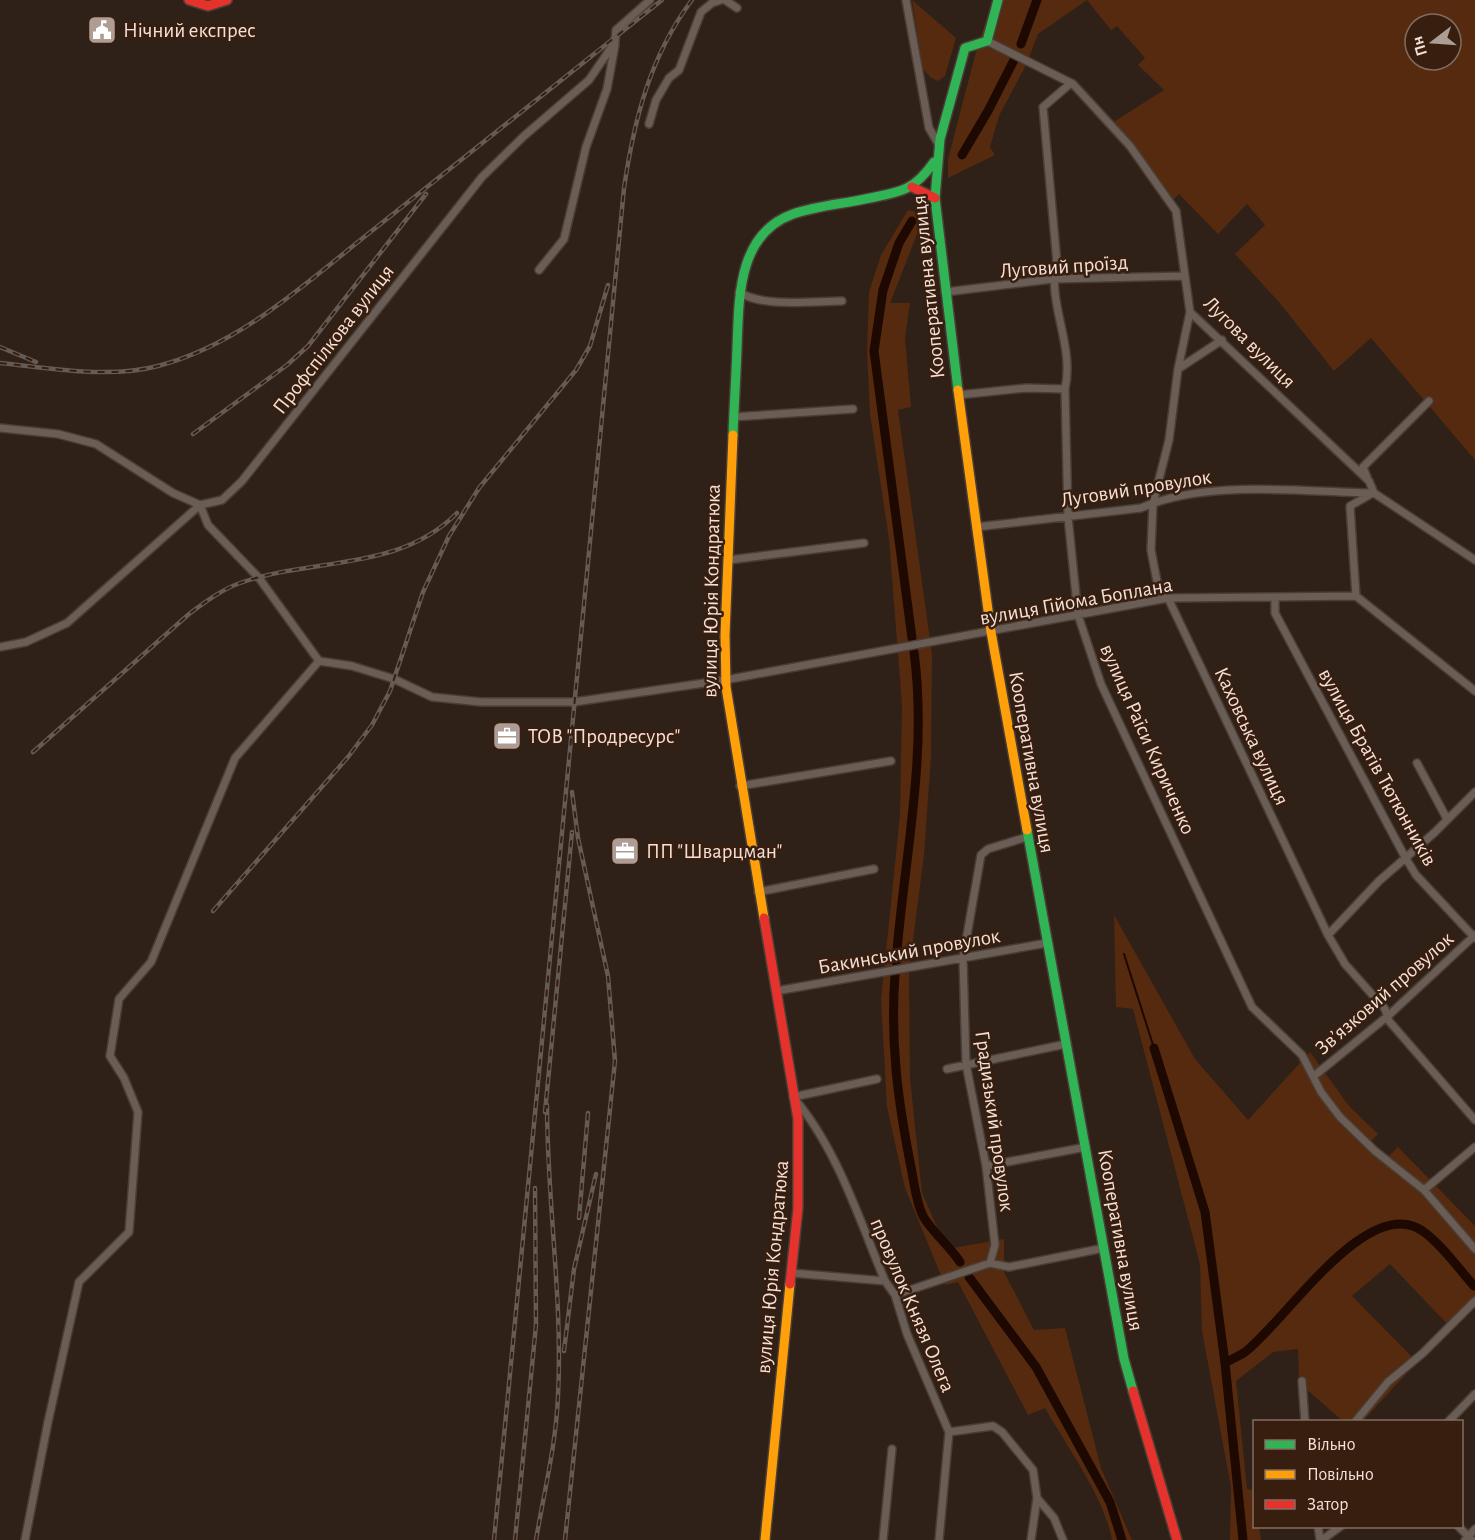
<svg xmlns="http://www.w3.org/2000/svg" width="1475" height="1540" font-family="'Alegreya Sans',sans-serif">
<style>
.green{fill:#552a0e;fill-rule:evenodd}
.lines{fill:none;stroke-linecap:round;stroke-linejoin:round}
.stream{stroke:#1d0802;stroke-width:2}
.canal{stroke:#1d0802;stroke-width:9}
.street-casing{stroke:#493d34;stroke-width:10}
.fast-casing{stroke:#493d34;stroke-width:12}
.slow-casing{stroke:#493d34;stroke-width:12}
.jam-casing{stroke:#493d34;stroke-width:12}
.street{stroke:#6a5d56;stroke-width:7}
.fast{stroke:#30b455;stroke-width:9}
.slow{stroke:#ff9f0a;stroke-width:9}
.jam{stroke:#e5322d;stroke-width:9}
.rail-casing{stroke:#665a54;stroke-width:4.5}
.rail{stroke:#381e0f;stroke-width:2;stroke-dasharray:7;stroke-linecap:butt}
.labels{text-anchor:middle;stroke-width:5;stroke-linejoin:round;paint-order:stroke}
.poi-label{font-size:21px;fill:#f3e0d7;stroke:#381e0f;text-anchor:start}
.street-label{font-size:21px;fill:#f3e0d7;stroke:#381e0f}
</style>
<rect width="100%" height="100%" fill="#2f2118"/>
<path class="green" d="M912 0 956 38 945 76 938 81 930 77 923 69Z
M993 0H1087L1038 34 1026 65 999 116 990 147 995 155 948 178V159L977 48Z
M1087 0H1475V460L1371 338 1334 371 1278 301 1235 254 1265 225 1247 204 1218 234 1179 194 1172 201 1112 123 1164 90 1138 65 1145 58 1117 26 1111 30ZM1415 24H1451V60H1415Z
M908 210 925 214 890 303H910L905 338 911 407 898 410 932 654 931 756 924 855 909 971 910 1078 922 1193 947 1249 1004 1239V1272L1034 1330 1065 1328 1101 1468 1132 1540H1112C1105 1499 1066 1445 1045 1408L1028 1415 958 1282 945 1285 905 1188 887 1107 881 1000 900 815 902 705 889 539 870 414 867 352 869 292 881 255Z
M1114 915 1195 1059 1248 1120 1310 1052 1349 1106 1378 1134 1371 1141 1388 1157 1398 1147 1475 1226V1305L1451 1328 1390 1264 1352 1296 1417 1362 1363 1421H1343L1299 1383 1298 1349 1273 1352 1236 1381 1247 1489 1254 1490V1526L1259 1527 1261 1540H1230L1231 1487 1202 1331 1200 1264 1133 1009 1116 1007Z"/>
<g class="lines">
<path class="stream" d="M1124 954 1154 1048"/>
<path class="canal" d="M1021 44 1037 0
M962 155 988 111 1014 60
M912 638 874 351 883 290 899 243 912 221
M896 962C904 858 928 756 914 652
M895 975C890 1042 898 1102 911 1167 914 1182 916 1202 923 1216 929 1228 950 1247 960 1262
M1154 1048 1205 1212 1225 1363 1243 1540
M969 1277 1036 1367 1110 1502 1122 1540
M1225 1363C1232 1359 1239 1356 1245 1352 1284 1323 1369 1190 1424 1232 1443 1246 1458 1268 1474 1286"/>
<g class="street-casing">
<path id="street" d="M725 0 737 8
M906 0 929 128 939 145
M987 41 1073 84 1130 146 1176 211 1190 312 1369 481 1374 493 1475 560
M1071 83 1043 107 1057 263C1046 301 1075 345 1065 389L1068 517 1078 615 1101 684 1252 1007 1302 1055 1321 1092 1340 1117 1375 1151 1424 1190 1475 1249
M649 124 656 100 669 78 679 70 701 12 712 3 721 0
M539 270 564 239 586 147 607 89 615 45
M739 292C763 308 813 301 842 301
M945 292 1053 279 1185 276
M1222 340 1178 369 1169 440 1153 503 1151 550 1159 592 1168 598 1328 935 1345 964 1385 1009 1389 1021 1475 1120
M1178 369 1190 312
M958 395 1026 388 1065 389
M733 417 853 409
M0 428 58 434 96 444 173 493 200 505 208 525 259 578 319 661 352 666 394 679 432 697 481 702H574L725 680 1168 598 1356 596 1475 691
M1367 477 1363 467 1429 401
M976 527 1141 508C1206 479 1302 492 1374 493
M729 560 864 543
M1356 596 1350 506 1371 494
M1275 598V613L1405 857 1416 875 1475 938
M0 647 26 642 67 623 200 505 222 500 242 481 482 177 524 136 589 80 615 42 616 30 650 0
M1417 763 1447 819
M740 786 891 761
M758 892 874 869
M1328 935 1379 881 1434 833 1475 792
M776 991 1047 943
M947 1069 1066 1044
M1314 1076 1389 1015 1475 935
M877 1079 793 1097C837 1148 859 1219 885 1281L895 1295 907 1334 949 1432 939 1540
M986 1166 1086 1147
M1424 1190 1475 1147
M990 1263 995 1245 986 1166 966 1064 963 958 981 855 988 849 1027 837
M792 1273 885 1281
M895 1295 990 1263 1009 1267 1104 1248
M1302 1381 1305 1422
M1355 1422 1388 1382 1423 1353 1475 1301
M1448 1422 1475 1394
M949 1432 993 1426 1002 1432 1033 1470 1037 1498 1054 1518 1063 1540
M1318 1526 1320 1540
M1458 1526 1472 1540
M25 1540 48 1422 79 1282 129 1232 138 1112 124 1078 110 1056 119 999 151 962 235 758 319 661
M883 1540 892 1449
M1031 1540 1037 1498
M1322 1540 1341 1526
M1465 1540 1475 1529"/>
</g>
<g class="fast-casing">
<path id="fast" d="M958 390 935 198 940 139 965 48 987 41 998 0
M733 435C734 406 736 377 737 348 739 299 737 234 793 214 816 206 842 204 865 199 900 192 913 192 934 162
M1027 830 1124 1359 1133 1391"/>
</g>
<g class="slow-casing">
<path id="slow" d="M958 390 991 632 1027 830
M733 435 725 635 726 687 764 918
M765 1540 790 1284"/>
</g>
<g class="jam-casing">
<path id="jam" d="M189 0 208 6 227 0
M912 187 935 198
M764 918 798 1119V1208L790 1284
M1133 1391 1177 1540"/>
</g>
<use href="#street" class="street"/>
<use href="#fast" class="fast"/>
<use href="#slow" class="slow"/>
<use href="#jam" class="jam"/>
<g class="rail-casing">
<path id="rail" d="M0 347 36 362
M0 363C51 368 108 379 158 366 243 344 310 279 378 226 473 151 567 75 662 0
M193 434 287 365 308 346 426 194
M33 752 189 614C205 602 221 590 240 583 313 557 399 572 457 513
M213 911 348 757 372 725 390 691 423 592 449 536 479 488 576 370 590 346 608 285
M545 1112 572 832
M579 1218 588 1113
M564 1351 574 1269 596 1174
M494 1540 624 188C634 120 650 56 692 0
M515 1540 536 1325 535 1188
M536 1540C544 1492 556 1445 558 1396 563 1300 547 1202 547 1105
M565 1540 615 1061 608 976 578 838 572 792"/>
</g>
<use href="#rail" class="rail"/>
</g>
<defs>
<g id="civic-square" transform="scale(1.5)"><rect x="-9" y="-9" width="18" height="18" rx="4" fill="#ae9d94" stroke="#381e0f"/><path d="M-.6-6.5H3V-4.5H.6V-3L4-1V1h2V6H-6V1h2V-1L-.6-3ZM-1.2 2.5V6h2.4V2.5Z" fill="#fff"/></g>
<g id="office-square" transform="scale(1.5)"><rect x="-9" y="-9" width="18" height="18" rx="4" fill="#ae9d94" stroke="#381e0f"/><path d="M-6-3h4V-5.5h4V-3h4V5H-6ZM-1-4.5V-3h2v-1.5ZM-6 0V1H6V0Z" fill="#fff"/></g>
</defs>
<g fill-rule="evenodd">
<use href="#civic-square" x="102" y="30"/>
<use href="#office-square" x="507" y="736"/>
<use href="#office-square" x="625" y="851"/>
</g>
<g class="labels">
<g class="poi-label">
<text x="123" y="37">Нічний експрес</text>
<text x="528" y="743">ТОВ "Продресурс"</text>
<text x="646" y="858">ПП "Шварцман"</text>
</g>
<g class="street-label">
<text transform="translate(1064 266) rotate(-4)" y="7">Луговий проїзд</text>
<text transform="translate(928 287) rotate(-96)" y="7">Кооперативна вулиця</text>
<text transform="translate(333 339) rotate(-52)" y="7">Профспілкова вулиця</text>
<text transform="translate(1250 342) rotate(45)" y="7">Лугова вулиця</text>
<text transform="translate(1136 488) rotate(-9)" y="7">Луговий провулок</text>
<text transform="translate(711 591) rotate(-89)" y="7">вулиця Юрія Кондратюка</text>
<text transform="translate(1076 601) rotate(-10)" y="7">вулиця Гійома Боплана</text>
<text transform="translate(1252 736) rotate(65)" y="7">Каховська вулиця</text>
<text transform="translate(1148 739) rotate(66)" y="7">вулиця Раїси Кириченко</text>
<text transform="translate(1032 762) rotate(80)" y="7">Кооперативна вулиця</text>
<text transform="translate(1378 767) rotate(61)" y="7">вулиця Братів Тютюнників</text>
<text transform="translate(909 951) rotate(-10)" y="7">Бакинський провулок</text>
<text transform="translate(1384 993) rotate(-41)" y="7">Звʼязковий провулок</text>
<text transform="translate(995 1121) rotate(82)" y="7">Градизький провулок</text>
<text transform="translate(1121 1240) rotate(80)" y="7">Кооперативна вулиця</text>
<text transform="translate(772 1267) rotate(-85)" y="7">вулиця Юрія Кондратюка</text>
<text transform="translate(913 1305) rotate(67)" y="7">провулок Князя Олега</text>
</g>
</g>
<rect x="1253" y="1420" width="210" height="108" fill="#381e0f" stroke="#836c5f" stroke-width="1.5"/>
<rect x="1265" y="1440" width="30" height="9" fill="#30b455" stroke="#836c5f" stroke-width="1.5"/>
<text x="1307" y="1450" font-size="18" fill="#f3e0d7">Вільно</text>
<rect x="1265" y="1470" width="30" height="9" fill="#ff9f0a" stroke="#836c5f" stroke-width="1.5"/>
<text x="1307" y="1480" font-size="18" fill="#f3e0d7">Повільно</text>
<rect x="1265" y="1500" width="30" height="9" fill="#e5322d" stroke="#836c5f" stroke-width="1.5"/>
<text x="1307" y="1510" font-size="18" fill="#f3e0d7">Затор</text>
<g transform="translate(1433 42) rotate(253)"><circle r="28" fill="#381e0f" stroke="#836c5f" stroke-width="1.5"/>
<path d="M0-4.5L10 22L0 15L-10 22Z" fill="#ae9d94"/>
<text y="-9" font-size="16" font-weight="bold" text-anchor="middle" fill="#f3e0d7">Пн</text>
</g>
</svg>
